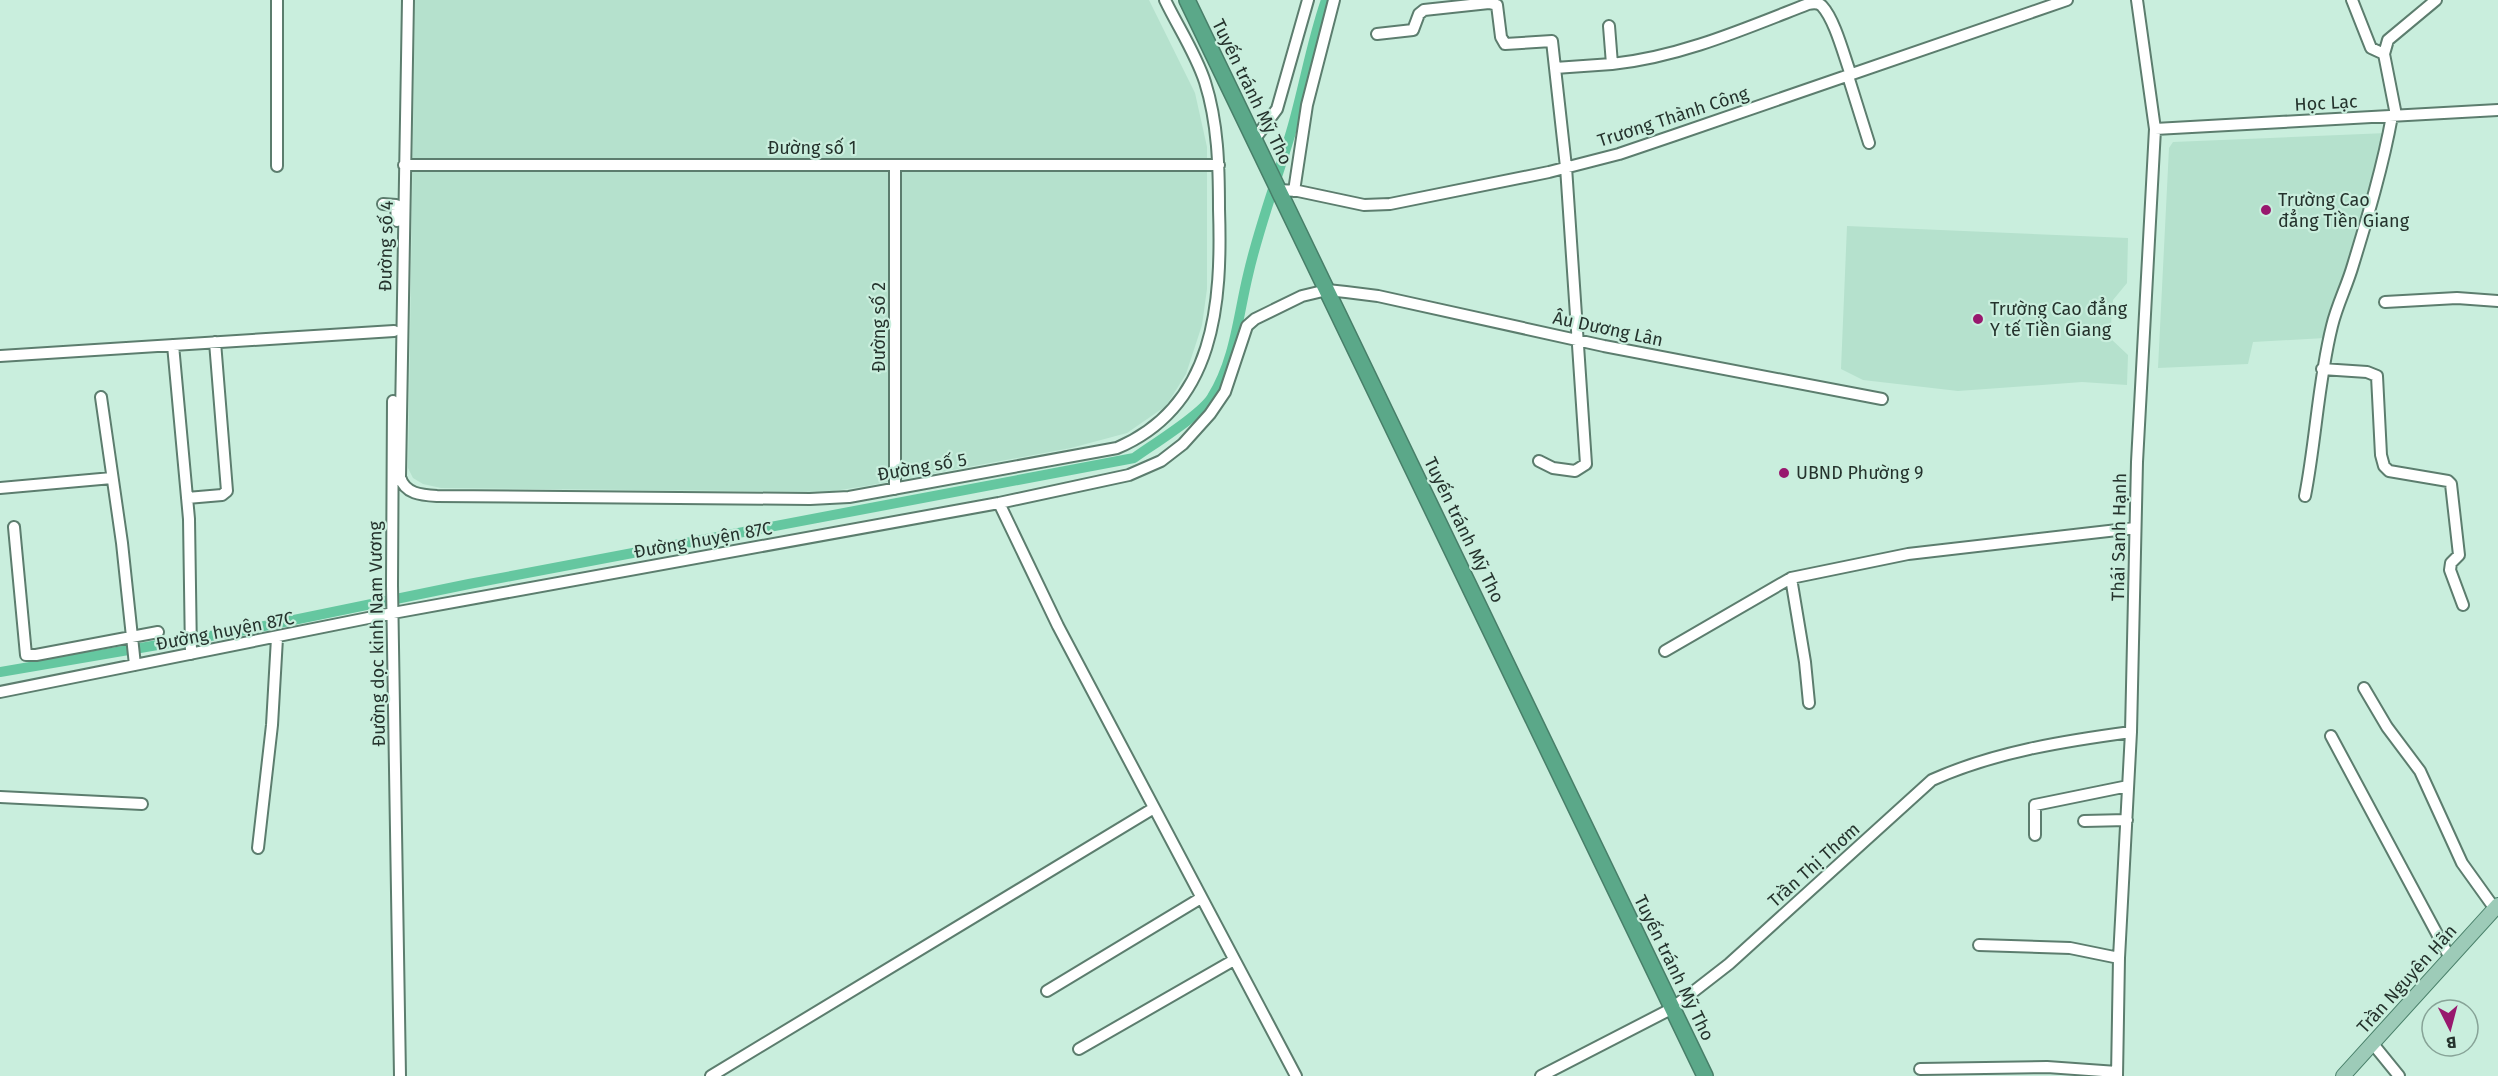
<svg xmlns="http://www.w3.org/2000/svg" width="2498" height="1076" font-family="'Fira Sans',sans-serif">
<style>
.built{fill:#b5e1cd}
.lines{fill:none;stroke-linecap:round;stroke-linejoin:round}
.canal{stroke:#65c7a0;stroke-width:10}
.minor-casing{stroke:#5c7d6e;stroke-width:14}
.major-casing{stroke:#487f69;stroke-width:16}
.highway-casing{stroke:#487f69;stroke-width:18}
.minor{stroke:#fff;stroke-width:10}
.major{stroke:#9dcbb8;stroke-width:14}
.highway{stroke:#5ba889;stroke-width:15}
.poi-dot{fill:#98186e;stroke:#c9eedd;stroke-width:2}
.labels{text-anchor:middle;stroke-width:4.5;stroke-linejoin:round;paint-order:stroke}
.street-label{font-size:18px;fill:#25332d;stroke:#c9eedd}
.poi-label{font-size:18px;fill:#25332d;stroke:#c9eedd;text-anchor:start}
</style>
<rect width="100%" height="100%" fill="#c9eedd"/>
<path class="built" d="M415 0H1149L1195 93 1207 147V289L1202 325 1186 374 1166 406 1127 433 1071 448 866 486 827 492 441 488 423 484 413 478 408 468Z
M2387 133 2348 269 2325 338 2253 342 2248 364 2158 368 2169 148 2173 142Z
M1847 226 2128 238 2127 283 2113 300 2110 338 2128 355 2127 385 2082 382 1958 391 1863 380 1841 369Z"/>
<g class="lines">
<path class="canal" d="M0 672 245 630 469 584 1134 458C1152 445 1202 414 1212 397 1235 360 1238 316 1248 275 1259 226 1277 180 1291 132 1304 88 1311 43 1326 0"/>
<g class="minor-casing">
<path id="minor" d="M408 0 400 477C405 494 421 495 437 496L810 499 849 497 1117 448C1216 406 1222 302 1219 209 1219 166 1218 123 1205 82 1196 54 1178 27 1165 0
M2352 0 2371 48 2384 54
M1609 26 1612 64C1680 57 1744 29 1808 4 1813 3 1818 2 1822 6 1835 20 1844 56 1851 75
M1377 34 1413 30 1419 14 1424 10 1489 3 1497 5 1501 37 1505 44 1552 41 1566 167 1586 464 1575 471 1553 468 1539 461
M1555 68 1612 64
M1848 76 1869 143
M2396 115 2384 54 2388 40 2436 0
M2155 129 2498 110
M1254 140 1277 109 1308 0
M404 165H1219
M277 166V0
M1278 190 1298 191 1364 205 1390 204 1549 172 1619 154 1675 135 2067 0
M1294 191 1307 105 1334 0
M383 204 396 205 397 221
M2385 302 2457 298 2498 301
M173 345 189 519 191 654
M0 356 394 331
M2322 369 2367 372 2377 376 2381 455 2384 466 2389 471 2448 481 2451 484 2459 555 2451 563 2450 570 2463 605
M101 397 122 543 135 665
M393 401 392 585 400 1076
M0 488 112 478
M895 489V165
M2305 496C2316 440 2318 382 2332 326 2337 305 2347 286 2353 265 2368 216 2383 166 2392 116
M187 498 222 495 227 491 215 342
M999 503 1058 626 1296 1076
M14 527 26 655H36L158 632
M1791 578 1805 662 1809 703
M1665 651 1791 578 1908 554 2135 528
M2364 688 2387 727 2420 771 2462 863 2495 909
M0 692 393 613 999 503 1129 475 1161 461 1183 444 1210 414 1225 392 1247 326 1255 319 1302 296 1327 290 1346 292 1378 296 1604 346 1882 399
M2331 736 2450 958
M0 797 142 804
M2084 821 2127 820
M2035 835V805L2128 786
M258 848 272 725 277 638
M1979 945 2070 948 2119 958
M1047 991 1201 898
M2373 1044 2399 1076
M1079 1049 1234 960
M1920 1069 2047 1067 2117 1072
M711 1076 1154 808
M1541 1076 1671 1009 1729 964 1932 780C1994 752 2064 741 2131 732
M2117 1076 2119 958 2131 732 2137 462 2155 129 2137 0"/>
</g>
<g class="major-casing">
<path id="major" d="M2343 1076 2498 905"/>
</g>
<g class="highway-casing">
<path id="highway" d="M1187 0 1705 1076"/>
</g>
<use href="#minor" class="minor"/>
<use href="#major" class="major"/>
<use href="#highway" class="highway"/>
</g>
<g class="poi-dot">
<circle cx="2266" cy="210" r="6"/>
<circle cx="1978" cy="319" r="6"/>
<circle cx="1784" cy="473" r="6"/>
</g>
<g class="labels">
<g class="street-label">
<text transform="translate(1252 92) rotate(64)" y="6">Tuyến tránh Mỹ Tho</text>
<text transform="translate(2326 103) rotate(-3)" y="6">Học Lạc</text>
<text transform="translate(1673 117) rotate(-18)" y="6">Trương Thành Công</text>
<text x="812" y="154">Đường số 1</text>
<text transform="translate(386 246) rotate(-89)" y="6">Đường số 4</text>
<text transform="translate(879 327) rotate(-90)" y="6">Đường số 2</text>
<text transform="translate(1608 329) rotate(12)" y="6">Âu Dương Lân</text>
<text transform="translate(922 467) rotate(-10)" y="6">Đường số 5</text>
<text transform="translate(1464 530) rotate(64)" y="6">Tuyến tránh Mỹ Tho</text>
<text transform="translate(2119 537) rotate(-89)" y="6">Thái Sanh Hạnh</text>
<text transform="translate(703 540) rotate(-10)" y="6">Đường huyện 87C</text>
<text transform="translate(225 631) rotate(-11)" y="6">Đường huyện 87C</text>
<text transform="translate(377 634) rotate(-91)" y="6">Đường dọc kinh Nam Vương</text>
<text transform="translate(1814 865) rotate(-42)" y="6">Trần Thị Thơm</text>
<text transform="translate(1674 968) rotate(64)" y="6">Tuyến tránh Mỹ Tho</text>
<text transform="translate(2407 979) rotate(-48)" y="6">Trần Nguyên Hãn</text>
</g>
<g class="poi-label">
<text x="2278" y="206">Trường Cao<tspan x="2278" dy="21">đẳng Tiền Giang</tspan></text>
<text x="1990" y="315">Trường Cao đẳng<tspan x="1990" dy="21">Y tế Tiền Giang</tspan></text>
<text x="1796" y="479">UBND Phường 9</text>
</g>
</g>
<g transform="translate(2450 1028) rotate(174)"><circle r="28" fill="#c9eedd" stroke="#87a397" stroke-width="1.5"/>
<path d="M0-4.5L10 22L0 15L-10 22Z" fill="#98186e"/>
<text y="-9" font-size="16" font-weight="bold" text-anchor="middle" fill="#25332d">B</text>
</g>
</svg>
